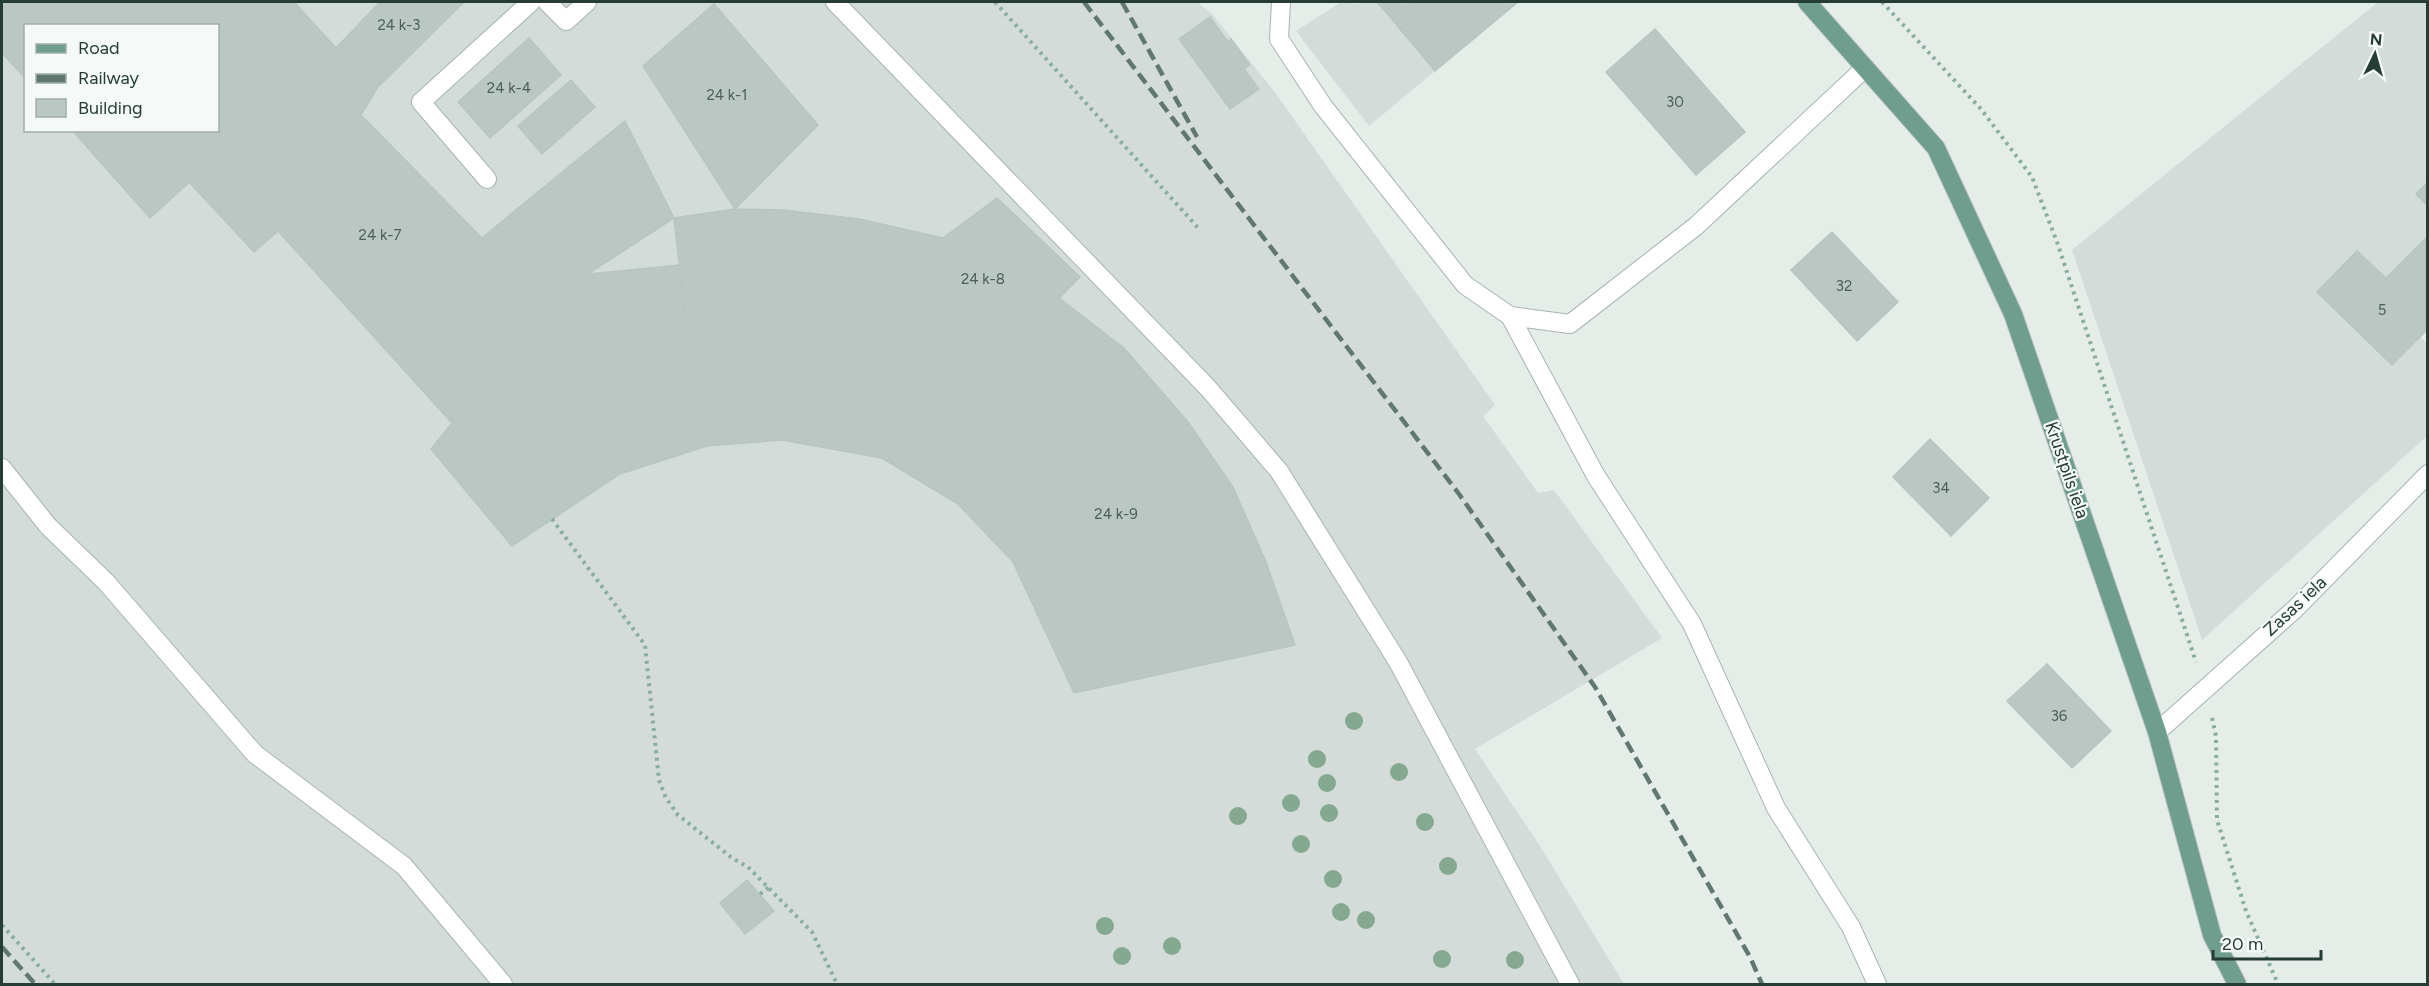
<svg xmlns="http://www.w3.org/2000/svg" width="2429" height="986" font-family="Figtree,sans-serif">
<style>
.built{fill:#d3dcd8;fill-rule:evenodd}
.building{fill:#bbc7c2;stroke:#b8c6bf;stroke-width:1.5}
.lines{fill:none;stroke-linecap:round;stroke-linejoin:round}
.minor-casing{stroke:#a8b5af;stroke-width:20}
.major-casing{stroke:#c2c9c6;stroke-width:20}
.path{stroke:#89ad9f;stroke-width:4;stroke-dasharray:3 4.5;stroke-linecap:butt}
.minor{stroke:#fff;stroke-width:18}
.major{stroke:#6f9d8e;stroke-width:18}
.rail{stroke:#617870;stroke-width:4.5;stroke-dasharray:12 6;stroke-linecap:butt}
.tree{fill:#84a890}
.labels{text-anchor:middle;stroke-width:4.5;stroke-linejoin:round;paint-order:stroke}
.number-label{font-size:15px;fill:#4b6058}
.street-label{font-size:18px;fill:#263d35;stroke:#f5f9f7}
</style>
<rect width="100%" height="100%" fill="#e5ede9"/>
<path class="built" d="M2 2H1197L1212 14 1274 91 1495 405 1483 416 1538 493 1554 490 1662 638 1475 749 1540 846 1624 984H2ZM26 26H218V130H26Z
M1341 2 1357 4 1363 2H1377L1435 71 1369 126 1296 31Z
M2378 2H2427L2428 328 2420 336 2427 344V436L2202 640 2072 250Z"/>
<path class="building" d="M2 2H294L336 48 150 218 72 130H218V26H26V79L2 53Z
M380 2H464L378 87 336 48Z
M1377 2H1412L1391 18Z
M1412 2H1518L1435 71 1391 18Z
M714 4 818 125 735 209 643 66Z
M1210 17 1228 42 1231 39 1250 65 1244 69 1259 89 1230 109 1179 39Z
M1655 29 1745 132 1696 175 1606 72Z
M529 38 561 75 490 138 458 102Z
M336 48 378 87 361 115 482 238 528 200 588 274 679 265 685 313 611 331 559 354 506 380 452 423 278 231 254 252 189 182Z
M571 80 595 107 542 154 518 126Z
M625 121 674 218 588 274 528 200Z
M2428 182V206L2416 194Z
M997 198 1080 277 1059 298 1124 348 1188 422 1233 487 1266 562 1295 645 1074 693 1013 562 958 504 882 458 782 440 707 446 620 474 512 546 431 449 452 423 506 380 611 331 685 313 674 218 735 209 783 210 859 219 943 238Z
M1832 232 1898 302 1857 341 1791 270Z
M2428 236V329L2392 365 2317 292 2357 251 2386 278Z
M1930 439 1989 498 1951 536 1893 477Z
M2047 664 2111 731 2072 768 2007 701Z
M747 880 774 911 745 934 720 903Z"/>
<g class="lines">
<g class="minor-casing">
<path id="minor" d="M547 2 566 21 587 2
M835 2 1208 388 1279 471 1398 662 1570 984
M1281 2 1279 39 1323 106 1465 285 1510 316 1570 324 1696 226 1865 68
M487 179 421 102 531 2
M1510 316 1596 476 1692 624 1776 808 1851 927 1877 984
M2 468 48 526 106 582 255 754 404 866 503 984
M2157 732 2295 609 2428 474"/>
</g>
<g class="major-casing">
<path id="major" d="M1807 2 1936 148 2013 314 2157 732 2212 935 2237 984"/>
</g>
<path class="path" d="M995 2 1200 230
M1882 2 1981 109 2032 177 2057 242 2196 662
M552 519 645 645 659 780 666 798 678 815 732 858 748 867 812 932 837 984
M2212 718 2216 736 2217 820 2246 911 2278 984
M760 894 769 887
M2 925 55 984"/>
<use href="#minor" class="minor"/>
<use href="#major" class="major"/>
<path class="rail" d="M1084 2 1459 494 1595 687 1750 957 1762 984
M1122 2 1197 137
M2 947 35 984"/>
</g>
<g class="tree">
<circle cx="1354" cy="721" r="9"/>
<circle cx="1317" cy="759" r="9"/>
<circle cx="1399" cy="772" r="9"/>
<circle cx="1327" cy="783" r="9"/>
<circle cx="1291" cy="803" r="9"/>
<circle cx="1329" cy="813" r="9"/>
<circle cx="1238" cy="816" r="9"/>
<circle cx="1425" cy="822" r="9"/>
<circle cx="1301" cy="844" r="9"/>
<circle cx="1448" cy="866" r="9"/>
<circle cx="1333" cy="879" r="9"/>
<circle cx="1341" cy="912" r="9"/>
<circle cx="1366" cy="920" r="9"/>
<circle cx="1105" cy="926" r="9"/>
<circle cx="1172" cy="946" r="9"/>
<circle cx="1122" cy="956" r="9"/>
<circle cx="1442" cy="959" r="9"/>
<circle cx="1515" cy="960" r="9"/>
</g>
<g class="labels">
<g class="number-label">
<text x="399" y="30">24 k-3</text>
<text x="509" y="93">24 k-4</text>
<text x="727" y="100">24 k-1</text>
<text x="1675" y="107">30</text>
<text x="380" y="240">24 k-7</text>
<text x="983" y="284">24 k-8</text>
<text x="1844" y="291">32</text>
<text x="2382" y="315">5</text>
<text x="1941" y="493">34</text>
<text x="1116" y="519">24 k-9</text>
<text x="2059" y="721">36</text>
</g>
<g class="street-label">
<text transform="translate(2067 470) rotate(71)" y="6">Krustpils iela</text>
<text transform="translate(2295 606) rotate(-43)" y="6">Zasas iela</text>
</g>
</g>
<rect width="2429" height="986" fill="none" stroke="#263d35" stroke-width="6"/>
<rect x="24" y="24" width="195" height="108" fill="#f5f9f7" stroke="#a2aea9" stroke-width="1.5"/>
<rect x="36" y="44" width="30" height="9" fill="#6f9d8e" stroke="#a2aea9" stroke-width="1.5"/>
<text x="78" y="54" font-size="18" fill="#263d35">Road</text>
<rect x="36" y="74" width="30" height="9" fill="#617870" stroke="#a2aea9" stroke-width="1.5"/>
<text x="78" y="84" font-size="18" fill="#263d35">Railway</text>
<rect x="36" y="99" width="30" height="18" fill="#bbc7c2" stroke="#a2aea9" stroke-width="1.5"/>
<text x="78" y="114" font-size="18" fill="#263d35">Building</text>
<g transform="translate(2375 54) rotate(5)" stroke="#f5f9f7" stroke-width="4.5" paint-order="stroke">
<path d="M0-4.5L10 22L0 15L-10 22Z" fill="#263d35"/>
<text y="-9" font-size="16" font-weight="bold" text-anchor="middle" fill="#263d35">N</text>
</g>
<path d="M2213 950v9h108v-9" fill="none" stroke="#263d35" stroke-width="3"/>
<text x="2222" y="950" font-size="18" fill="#263d35" stroke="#f5f9f7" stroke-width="4.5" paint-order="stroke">20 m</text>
</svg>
